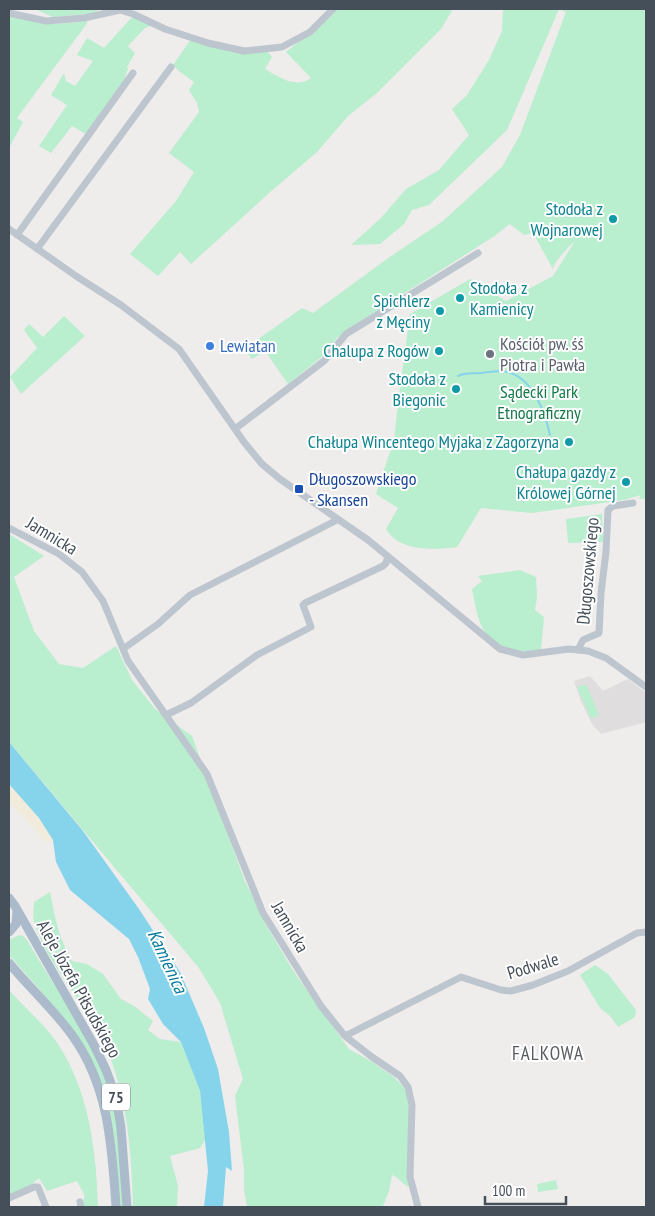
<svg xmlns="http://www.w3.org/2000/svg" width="655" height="1216" font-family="'PT Sans Narrow',sans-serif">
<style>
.education{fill:#e0ddde}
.green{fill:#b9eece}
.sand{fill:#f1ebdc}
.water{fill:#86d4eb}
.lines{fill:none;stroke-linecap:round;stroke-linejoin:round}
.stream{stroke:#86d4eb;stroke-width:2}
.minor{stroke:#bdc6cf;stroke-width:7}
.major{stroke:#abbbcc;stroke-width:9}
.culture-dot{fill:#0f9aa8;stroke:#fff;stroke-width:2}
.shop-dot{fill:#3f7fe0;stroke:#fff;stroke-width:2}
.worship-dot{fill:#6b7280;stroke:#fff;stroke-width:2}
.transit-dot{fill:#1a4fb4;stroke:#fff;stroke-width:2}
.labels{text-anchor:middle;stroke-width:4;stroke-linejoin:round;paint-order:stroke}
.shield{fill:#fff;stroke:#7d848b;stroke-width:1}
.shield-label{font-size:16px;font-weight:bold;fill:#454f59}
.culture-label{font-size:18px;fill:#0d838f;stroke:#fff;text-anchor:end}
.worship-label{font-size:18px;fill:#5b616d;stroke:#fff;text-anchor:start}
.shop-label{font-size:18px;fill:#366cbe;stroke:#fff;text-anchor:start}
.park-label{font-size:18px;fill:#167949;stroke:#fff}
.transit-label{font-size:18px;fill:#164399;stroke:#fff;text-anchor:start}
.street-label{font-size:18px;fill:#454f59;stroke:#fff}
.water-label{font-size:19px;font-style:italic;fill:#0c7d9d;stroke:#fff}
.neighbourhood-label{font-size:19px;letter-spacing:1px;fill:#595c61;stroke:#fff}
</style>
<rect width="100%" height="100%" fill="#efecec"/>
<path class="education" d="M590 676 603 691 628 679 646 693V722L601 734 592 724 580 699 574 681Z"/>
<path class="green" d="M35 9H102L88 14 53 17Z
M336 9H453L441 29 377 93 348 116 317 152 268 194 191 264 180 252 158 276 130 254 176 201 194 172 169 153 199 112 197 103 189 90 194 82 180 72 173 65 191 39 268 52 272 57 265 69C279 77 296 89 311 78L286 52 322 23Z
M498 9H559L507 130 429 205 412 210 404 224 380 244 351 245 381 218 406 189 439 170 469 135 452 109 467 95 489 60 502 31 503 10Z
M560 9H646V499H639L641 495 624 500 532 513 481 508 457 547C435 550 399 552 386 529L398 508 376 494 394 440 399 395 410 314 470 279 506 301 553 276 575 241C568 248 555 260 553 269L533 233 524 235 510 224 493 237 345 331 337 338 323 356 288 384 265 351 252 359 244 349 302 308 313 313 387 259 443 221 502 167 520 135 566 12Z
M134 15 153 25 145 28 128 46 135 53 127 67 128 69 124 80 86 134 72 126 51 153 39 146 67 105 51 95 64 73 66 81 75 86 93 61 77 55 87 38 104 48Z
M9 16 52 24 82 22 83 20 88 22 17 118 23 122 9 148Z
M64 316 85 336 21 394 10 377 37 348 24 330 29 324 43 337Z
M602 514 603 542 568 543 566 519Z
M9 534 44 556 14 577 34 631 59 664 83 668 116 646 132 680 155 709 192 736 244 879 266 925 294 972 349 1049 369 1060 394 1077 403 1086 408 1095 410 1111V1184L408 1187C402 1183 399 1178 392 1175L389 1191 383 1206 388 1207H247L244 1190V1170L235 1096 243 1079 220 1003 199 968 9 742Z
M520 570 536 577 537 597 535 610 544 617 541 650C521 653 495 651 484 631 477 619 475 603 472 589L482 581 478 576Z
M586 684 599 715 591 719 577 687Z
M50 892C55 919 59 938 72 961L87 964 103 974 121 999 134 1006 153 1021 148 1030 160 1039 181 1042 200 1091 205 1140 200 1148 170 1156 178 1186 177 1207H133C132 1157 128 1105 110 1057 92 1010 52 973 35 925 32 918 34 909 34 902Z
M19 935 23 936 27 940C56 991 95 1040 111 1098 121 1133 121 1171 123 1207H119C116 1160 116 1111 95 1068 75 1025 39 990 9 955V940Z
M595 965 608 974 636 1010 635 1017 618 1027 611 1017 600 1008 580 975Z
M9 990C23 1006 47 1027 58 1044 90 1094 96 1150 98 1207H84V1194L77 1181 47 1191 39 1178 31 1185 9 1196Z
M556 1180 558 1189 538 1192 537 1184Z"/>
<path class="sand" d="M9 784 39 818 53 840 47 843 9 802Z"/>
<path class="water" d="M9 742 83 831 139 909 180 972 204 1028 218 1069 229 1132 232 1171 226 1167 223 1207H204L208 1171 200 1091 181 1042 163 1024 148 999 150 989 138 957 129 939 70 890 56 862 53 840 39 818 9 784Z"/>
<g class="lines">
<path class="stream" d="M458 376C466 372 472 374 481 373 490 372 499 370 508 372 533 379 545 412 550 435"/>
<path class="minor" d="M9 13 46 21 84 18 120 10 133 14 165 29 208 43 244 51 282 47 310 32 333 9
M9 229 76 276 121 305 179 349 244 442 262 464 280 479 368 540 500 649 523 655 569 649 588 651 606 658 646 687
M17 235 133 73
M37 249 171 67
M235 429 324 361 346 334 478 253
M9 528 59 554 82 572 103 601 128 661 207 774 263 913 321 1006 345 1036 372 1057 400 1076 408 1087 412 1105 410 1177 418 1207
M123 649 158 624 190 595 337 520
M578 650 583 640 599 633 601 593 606 552 608 510 613 506 633 503
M166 715 191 703 257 655 311 627 303 605 305 603 383 566 386 563 388 556
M345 1036 461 977 501 990 511 991 533 985 568 971 637 933 646 932
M9 1198 34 1187H38L46 1207
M80 1202 81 1207"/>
<path class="major" d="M9 898 15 906 94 1045 106 1070 116 1097 121 1128 127 1207
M9 932 16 924 17 911
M9 963C29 987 53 1009 72 1035 109 1086 112 1147 116 1207"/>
</g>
<g class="culture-dot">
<circle cx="613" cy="219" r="5"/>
<circle cx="460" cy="298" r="5"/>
<circle cx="440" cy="311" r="5"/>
<circle cx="439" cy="351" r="5"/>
<circle cx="456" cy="389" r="5"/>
<circle cx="569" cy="442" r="5"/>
<circle cx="626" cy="482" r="5"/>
</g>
<circle class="shop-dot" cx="210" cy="346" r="5"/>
<circle class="worship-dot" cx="490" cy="354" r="5"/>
<rect class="transit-dot" x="294" y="484" width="10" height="10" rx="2.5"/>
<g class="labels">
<rect class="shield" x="102" y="1083.5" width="28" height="27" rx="4"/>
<g class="shield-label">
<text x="116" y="1103">75</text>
</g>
<g class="culture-label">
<text x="603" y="215">Stodoła z<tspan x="603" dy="21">Wojnarowej</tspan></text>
<text x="470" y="294" text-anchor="start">Stodoła z<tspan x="470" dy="21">Kamienicy</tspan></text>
<text x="430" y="307">Spichlerz<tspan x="430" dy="21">z Męciny</tspan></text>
<text x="429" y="357">Chalupa z Rogów</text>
<text x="446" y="385">Stodoła z<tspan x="446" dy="21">Biegonic</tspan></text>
<text x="559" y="448">Chałupa Wincentego Myjaka z Zagorzyna</text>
<text x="616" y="478">Chałupa gazdy z<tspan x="616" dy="21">Królowej Górnej</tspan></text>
</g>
<g class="worship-label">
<text x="500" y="350">Kościół pw. śś<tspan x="500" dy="21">Piotra i Pawła</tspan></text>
</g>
<g class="shop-label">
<text x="220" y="352">Lewiatan</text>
</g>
<g class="park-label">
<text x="539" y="398">Sądecki Park<tspan x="539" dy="21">Etnograficzny</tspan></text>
</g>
<g class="transit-label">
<text x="309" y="485">Długoszowskiego<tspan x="309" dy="21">- Skansen</tspan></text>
</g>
<g class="street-label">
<text transform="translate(52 536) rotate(31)" y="6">Jamnicka</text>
<text transform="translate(588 571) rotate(-85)" y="6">Długoszowskiego</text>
<text transform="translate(290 927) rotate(60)" y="6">Jamnicka</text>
<text transform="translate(533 966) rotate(-17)" y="6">Podwale</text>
<text transform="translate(79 989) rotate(61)" y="6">Aleje Józefa Piłsudskiego</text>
</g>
<g class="water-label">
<text transform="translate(168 961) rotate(65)" y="7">Kamienica</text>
</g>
<g class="neighbourhood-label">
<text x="548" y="1060">FALKOWA</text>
</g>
</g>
<rect width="655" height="1216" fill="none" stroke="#454f59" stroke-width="20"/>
<path d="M485 1196v8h81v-8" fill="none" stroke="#454f59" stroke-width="2.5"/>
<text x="492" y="1196" font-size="15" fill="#454f59" stroke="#ffffff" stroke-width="4" paint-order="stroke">100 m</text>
</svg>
